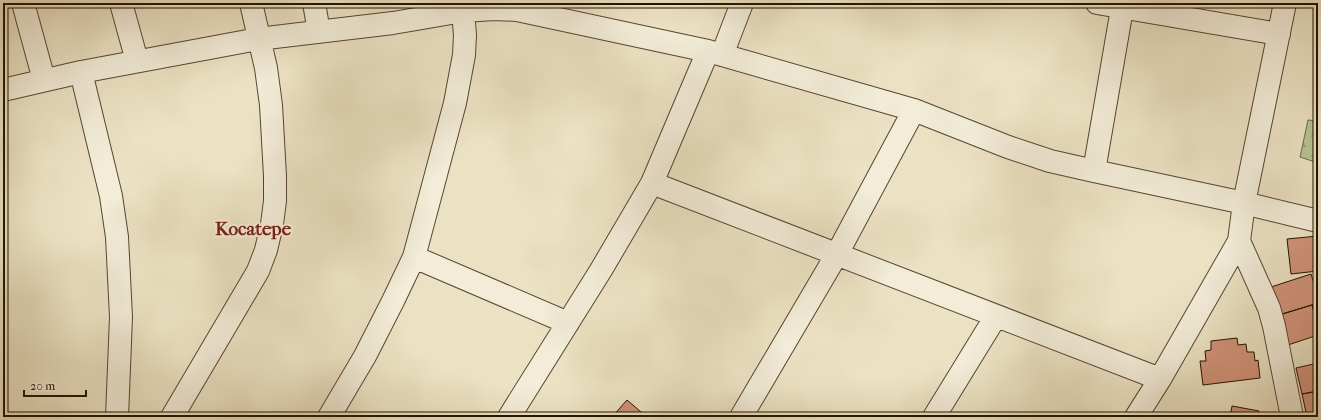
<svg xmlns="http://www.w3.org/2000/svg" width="1321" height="420" font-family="'IM FELL French Canon',serif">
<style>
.forest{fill:url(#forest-firs);stroke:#6d6a4a}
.building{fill:#d09379;stroke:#231200}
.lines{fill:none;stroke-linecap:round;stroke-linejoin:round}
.minor-casing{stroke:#554631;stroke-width:24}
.minor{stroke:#f2ecd8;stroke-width:22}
.labels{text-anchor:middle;stroke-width:4;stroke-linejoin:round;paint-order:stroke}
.district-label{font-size:19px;font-weight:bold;fill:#7a1f14;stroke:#f2ecd8}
</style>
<defs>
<pattern id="forest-firs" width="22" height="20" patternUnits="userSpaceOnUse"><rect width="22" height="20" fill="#b7c394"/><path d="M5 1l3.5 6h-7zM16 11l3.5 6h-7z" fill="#9da67e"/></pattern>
</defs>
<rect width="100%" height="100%" fill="#ebe2c3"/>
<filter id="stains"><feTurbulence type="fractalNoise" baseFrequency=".005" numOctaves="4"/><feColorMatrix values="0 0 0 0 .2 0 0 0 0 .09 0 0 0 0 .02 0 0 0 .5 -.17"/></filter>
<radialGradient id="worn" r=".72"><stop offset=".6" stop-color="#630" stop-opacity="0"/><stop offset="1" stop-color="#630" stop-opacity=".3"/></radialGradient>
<path class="forest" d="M1308 120 1318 121V163L1300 157Z"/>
<path class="building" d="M1318 236V271L1291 274 1287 239Z
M1311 274 1318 296V303L1279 315 1271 287Z
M1318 303V325L1312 305Z
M1312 305 1318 325V335L1288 345 1279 315Z
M1237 338 1238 345 1246 344 1247 352H1254L1255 361 1258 360 1260 378 1203 385 1200 361H1206L1205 351 1211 350V341Z
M1318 363V391L1302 394 1296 368Z
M1318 391V417H1307L1302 394Z
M627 400 647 417H612Z
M1232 406 1259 411 1258 417H1230Z"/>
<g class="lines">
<g class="minor-casing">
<path id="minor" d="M23 3 44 80
M121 3 137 61
M314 3 319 32
M1097 3 1279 34
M722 55 742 3
M81 72 111 196 117 237 121 317 117 417
M3 90 81 72 258 39 393 23 463 11 494 9 517 10 708 51 914 110 1008 147 1050 161 1094 171 1244 203 1318 221
M1094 171 1123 3
M652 183 1160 379
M1239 241 1269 308 1274 326 1292 417
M414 257 568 323
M172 417 258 271 266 250 272 224 275 201V176L271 105 266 68 251 3
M329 417 365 356 393 301 414 257 455 103 464 55 465 35 463 11
M509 417 601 270 652 183 708 51
M741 417 837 254 914 110
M934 417 996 316
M1136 417 1160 379 1239 241 1244 203 1285 3"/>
</g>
<use href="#minor" class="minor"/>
</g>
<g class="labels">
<g class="district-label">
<text x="253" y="235">Kocatepe</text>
</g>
</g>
<rect width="1321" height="420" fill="none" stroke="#ebe2c3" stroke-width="16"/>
<rect x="4" y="4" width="1313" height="412" fill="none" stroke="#231200" stroke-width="2"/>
<rect x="8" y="8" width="1305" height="404" fill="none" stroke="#231200"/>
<path d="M24 390v6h62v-6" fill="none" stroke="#231200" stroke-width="2"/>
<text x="30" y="390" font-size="12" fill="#231200" stroke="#f2ecd8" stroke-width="3" paint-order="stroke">20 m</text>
<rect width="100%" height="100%" filter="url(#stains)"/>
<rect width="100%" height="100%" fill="url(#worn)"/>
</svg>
